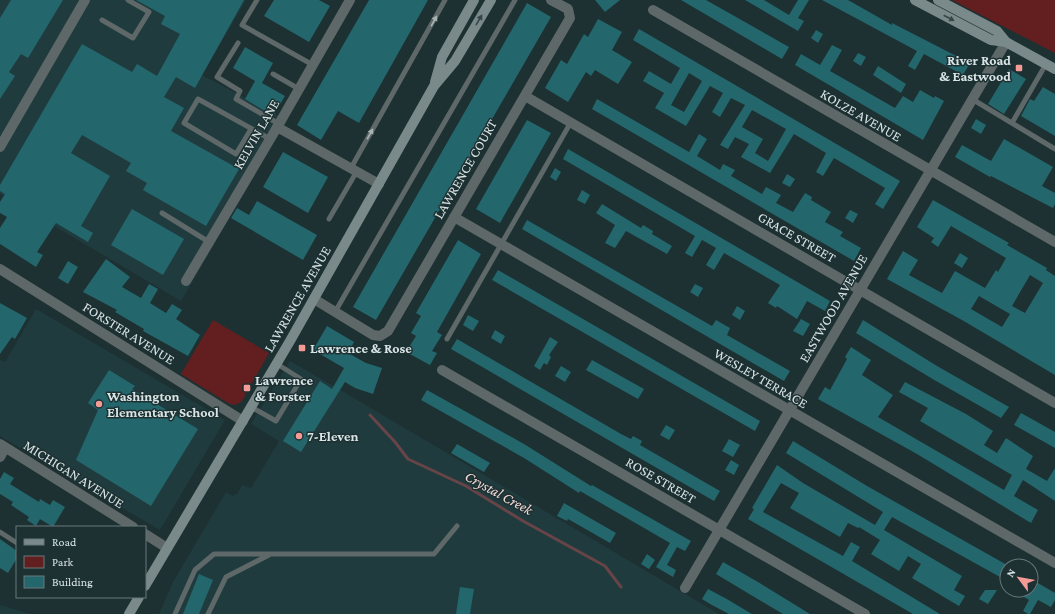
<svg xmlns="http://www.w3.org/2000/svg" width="1055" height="614" font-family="'Crimson Pro',serif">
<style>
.built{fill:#203b3e}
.green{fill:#631f1f}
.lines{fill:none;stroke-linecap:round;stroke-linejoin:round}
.stream{stroke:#674447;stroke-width:3}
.building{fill:#23676d;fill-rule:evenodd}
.service{stroke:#5f6868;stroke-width:5}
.minor{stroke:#5f6868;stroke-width:10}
.secondary{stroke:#7a898a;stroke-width:10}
.oneway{fill:#344648}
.oneway2{fill:#a8b2b3}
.poi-dot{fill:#f59b96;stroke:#1d3032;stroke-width:1.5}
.labels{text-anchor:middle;stroke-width:3;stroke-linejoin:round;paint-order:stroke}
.poi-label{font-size:14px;font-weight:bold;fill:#d8e4e5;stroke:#1d3032;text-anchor:start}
.street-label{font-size:14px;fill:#d8e4e5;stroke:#1d3032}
.water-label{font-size:15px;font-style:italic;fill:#f1d8d6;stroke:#1d3032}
</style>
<rect width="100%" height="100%" fill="#1d3032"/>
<path class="built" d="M0 0H246L202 75 287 120 181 301 0 194Z
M36 309 225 420 160 530 0 436V360L5 362Z
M290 361 342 391 719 614H159L173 582 226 492 233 496 238 493 242 485 251 488 279 441 251 424Z
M0 605 30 614H0Z"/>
<path class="green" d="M952 0H1055V53Z
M213 320 269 353 242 401C237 405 234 406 228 403L181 374Z"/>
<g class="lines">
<path class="stream" d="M370 415 395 442 408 459 466 486 523 521 605 566 621 587"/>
</g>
<path class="building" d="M11 0H63L28 58 21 54 9 72 15 76 0 99V18Z
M136 0H244L195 88 176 77 164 97 184 108 171 131 239 169 206 226 143 190 147 183 126 171 131 163 82 135 71 153 110 176 81 226 93 233 88 242 56 223 37 252 43 255 36 267 0 244V228L7 217 0 213V202L5 194 0 191V185L82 44 132 72 137 64 157 76 180 34 161 24 165 16Z
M274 0H319L330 6 309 42 264 16Z
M369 0H428L359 123 338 111 321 140 297 125Z
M595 0H620L605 12Z
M681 0H706L789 47 782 59Z
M745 0H764L789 15 798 0H809L798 18 804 21 798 31Z
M822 0H848L892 25V23L970 63 963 75 924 54 915 70 908 66 917 51Z
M527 3 551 17 376 320 353 307Z
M598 19 622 32 612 50 632 62 618 84 595 70 591 76 586 72 568 102 545 88 561 60 567 64 584 34 588 37Z
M639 29 900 181 883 209 875 204 885 188 834 158 823 176 816 172 826 153 794 134 770 173 741 157 749 144 735 137 728 149 720 145 745 105 731 98 720 117 712 112 723 93 710 86 686 126 655 108 664 93 643 81 649 71 671 84 680 68 633 40ZM689 73 702 81 684 112 671 105ZM752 110 786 129 768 161 755 153 763 139 742 127Z
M816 30 823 34 818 43 811 38Z
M832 45 842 50 830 71 895 108 903 96 913 102 920 90 934 98 935 96 944 101 923 140 795 65 801 54 820 65Z
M245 47 273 63 262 83 285 96 273 116 245 99 255 81 233 68Z
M858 53 866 57 861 66 853 61Z
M878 66 906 84 901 93 873 75Z
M1009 69 1026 79 1004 114 988 104Z
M1043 87 1055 94V136L1021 116 1030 99 1034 101Z
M597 99 689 152 699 134 707 139 697 156 720 170 723 164 735 170 731 176 762 194 766 187 781 195 776 203 793 212 805 193 812 197 811 200 831 212 825 222 843 232 840 236 861 248 854 261 592 109Z
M976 119 986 125 981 134 971 128Z
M527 120 551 133 500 223 476 209Z
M1004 139 1053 167 1042 186 1055 193V204L1053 208 991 176 990 177 955 157 962 145 991 161Z
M568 149 830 301 825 311 807 301 797 319 777 306 776 308 768 303 780 285 724 253 714 270 706 265 716 248 702 240 692 257 685 253 695 236 563 159Z
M283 152 328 177 308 213 263 187Z
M555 168 561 172 556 181 550 177Z
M787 174 795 179 790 187 782 183Z
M582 190 590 195 585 204 577 200Z
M933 200 1009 243 1007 245 1047 268 1046 270 1055 276V375L962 320 887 279 903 251 918 260 909 275 942 293 955 271 985 288 996 270 998 272 1006 258 951 226 938 247 931 242 934 238 917 227ZM1030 275 1043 283 1025 313 1012 306ZM979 296 1010 314 1002 327 971 309Z
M257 201 317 235 303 260 231 218 237 208 249 215Z
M602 204 641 228 643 225 653 231 652 234 672 246 667 254 626 231 615 248 605 243 615 225 596 213Z
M132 209 184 239 163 275 111 245Z
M850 210 858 214 853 223 845 218Z
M527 220 712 326 716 320 730 328 727 335 790 371 784 381 522 229Z
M458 240 481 254 437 332 442 335 432 351 437 353 430 365 406 352 416 336 411 333 421 316 416 313Z
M960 253 968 258 962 268 954 263Z
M106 259 130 277 122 287 141 298 149 284 158 289 150 303 166 313 172 304 182 310 176 319 200 335 188 356 143 331 144 329 115 312 117 310 83 292Z
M68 261 78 267 68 284 58 278Z
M498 270 760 421 755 431 492 280Z
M695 284 703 288 698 297 690 292Z
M0 303 27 318 15 339 12 337 0 354Z
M737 306 745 311 740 320 732 315Z
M468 315 479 321 473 331 463 325Z
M801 319 810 324 803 336 793 331Z
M863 320 937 366 1009 407 1001 418 936 381 856 333Z
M327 326 354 342 348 353 366 363 382 368 373 394 355 388 345 382 301 452 283 441 320 381 332 389 344 368 313 350Z
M495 330 505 336 501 344 491 338Z
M550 337 558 342 549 355 551 357 547 365 544 363 540 370 534 366Z
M457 339 621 434 631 439 633 436 642 441 640 445 720 491 714 501 451 349Z
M851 347 871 360 862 375 893 395 878 417 1004 490 1012 475 920 421 928 408 899 392 905 382 966 414 993 431 984 445 997 453 1006 438 1033 456 1026 469 1047 481 1055 468V501L1023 480 1014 496 1038 510 1031 523 917 454 818 399 825 387 830 390 847 359 845 357Z
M592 360 644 389 638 399 586 370Z
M561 366 571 372 565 382 555 376Z
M109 370 135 386 132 389 198 429 151 506 76 460 98 410 88 403Z
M427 390 524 444 591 486 592 485 691 541 685 551 677 547 667 565 676 570 673 577 656 567 670 543 580 491 579 493 524 458 421 400Z
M1021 413 1055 432V448L1014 425Z
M666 425 675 430 669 440 660 435Z
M729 439 740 445 733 457 722 451Z
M793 441 867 486 1007 565 1000 577 892 517 884 530 962 576 954 590 965 596 959 606 912 578 921 564 908 556 899 571 871 554 880 540 859 527 858 528 848 523 840 537 790 508 799 493 781 483 763 512 843 556 851 542 860 547 852 561 940 614H913L748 519 754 509 752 508 777 465 803 483 875 525 883 512 786 453Z
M457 444 490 463 484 472 451 453Z
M731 460 739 465 734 475 725 470Z
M4 472 14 478 10 484 39 502 40 499 50 505 53 500 65 507 53 527 40 519 36 526 27 520 29 517 11 505 13 502 0 494V479Z
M564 503 616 533 610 543 568 519 567 521 557 516Z
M0 539 17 551V558L8 573 0 568Z
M647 554 655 560 649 569 641 564Z
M723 562 758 582 810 614H783L756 598 716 574Z
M199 574 213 580 199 614H183Z
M1031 579 1055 593V600L1051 607 1038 600 1030 614H1028L1023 611 1029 600 1013 590H1031Z
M460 587 474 589 470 614H456Z
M708 589 725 598 752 614H729L710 604 702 599Z
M985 590H997L988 604 979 599Z"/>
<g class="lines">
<path class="service" d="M257 0 242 25 313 65
M102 20 133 38 149 12 128 0
M238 43 217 77 240 91 236 99 279 124
M273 74 299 89
M972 99 1055 149
M1012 123 1046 64
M251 129 236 154 184 123 198 99 270 139
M351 168 445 0
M162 213 209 242
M329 219 357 171
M335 312 515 0
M447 339 571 122
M251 407 276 421 301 379 277 364
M0 532 17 543
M175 614 195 570 214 554H434L457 526
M208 614 226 577 269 555"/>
<path class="minor" d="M653 10 1055 242
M525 96 1055 403
M277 127 379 184
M0 147 85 0
M454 217 1055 563
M0 269 243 421
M186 281 279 124 350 0
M314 299 373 335 380 336 388 331 570 18 568 9 551 0
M442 370 865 614
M0 444 133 527
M0 457 5 448
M145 534 167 548
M685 588 1006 42"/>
<path class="secondary" d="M915 0 991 40 1006 42 1055 69
M938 0 997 31 1006 42
M435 82 442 57 474 0
M145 586 290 341 434 86 455 61 491 0
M129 614 139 597"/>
</g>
<defs><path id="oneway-solid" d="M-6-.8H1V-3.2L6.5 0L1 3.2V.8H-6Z"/></defs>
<g class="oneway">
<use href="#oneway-solid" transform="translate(949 18) rotate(28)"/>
<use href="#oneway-solid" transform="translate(479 20) rotate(-60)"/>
</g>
<g class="oneway2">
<use href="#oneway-solid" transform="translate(434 21) rotate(-61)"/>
<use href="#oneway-solid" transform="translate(370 134) rotate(-61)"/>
</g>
<g class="poi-dot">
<rect x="1015" y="64" width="8" height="8" rx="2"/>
<rect x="298" y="344" width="8" height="8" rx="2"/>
<rect x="243" y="384" width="8" height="8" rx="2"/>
<circle cx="99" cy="404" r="4"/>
<circle cx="299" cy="436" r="4"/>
</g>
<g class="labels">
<g class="poi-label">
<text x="1011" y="65" text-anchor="end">River Road<tspan x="1011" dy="16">&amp; Eastwood</tspan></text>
<text x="310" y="353">Lawrence &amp; Rose</text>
<text x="255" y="385">Lawrence<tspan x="255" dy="16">&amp; Forster</tspan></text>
<text x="107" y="401">Washington<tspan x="107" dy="16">Elementary School</tspan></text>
<text x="307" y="441">7-Eleven</text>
</g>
<g class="street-label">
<text transform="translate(861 115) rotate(30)" y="5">KOLZE AVENUE</text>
<text transform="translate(256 134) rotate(-60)" y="5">KELVIN LANE</text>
<text transform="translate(465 169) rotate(-60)" y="5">LAWRENCE COURT</text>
<text transform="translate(797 237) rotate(30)" y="5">GRACE STREET</text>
<text transform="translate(297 299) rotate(-60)" y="5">LAWRENCE AVENUE</text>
<text transform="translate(833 308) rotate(-60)" y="5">EASTWOOD AVENUE</text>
<text transform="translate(129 333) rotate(32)" y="5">FORSTER AVENUE</text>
<text transform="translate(761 378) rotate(30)" y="5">WESLEY TERRACE</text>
<text transform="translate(74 474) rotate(32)" y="5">MICHIGAN AVENUE</text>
<text transform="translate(661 480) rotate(30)" y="5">ROSE STREET</text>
</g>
<g class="water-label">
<text transform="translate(499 493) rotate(29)" y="5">Crystal Creek</text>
</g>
</g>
<rect x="16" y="526" width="130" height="72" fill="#1d3032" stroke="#68787a"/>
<rect x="24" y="539" width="20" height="6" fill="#7a898a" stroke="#68787a"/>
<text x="52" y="546" font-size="12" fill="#d8e4e5">Road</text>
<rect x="24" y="556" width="20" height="12" fill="#631f1f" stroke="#68787a"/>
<text x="52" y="566" font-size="12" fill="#d8e4e5">Park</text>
<rect x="24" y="576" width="20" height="12" fill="#23676d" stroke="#68787a"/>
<text x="52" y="586" font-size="12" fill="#d8e4e5">Building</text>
<g transform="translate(1019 578) rotate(302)"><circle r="19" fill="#1d3032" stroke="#68787a"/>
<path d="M0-3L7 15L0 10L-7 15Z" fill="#f59b96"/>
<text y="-6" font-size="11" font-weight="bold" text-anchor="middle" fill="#d8e4e5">N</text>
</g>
</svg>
